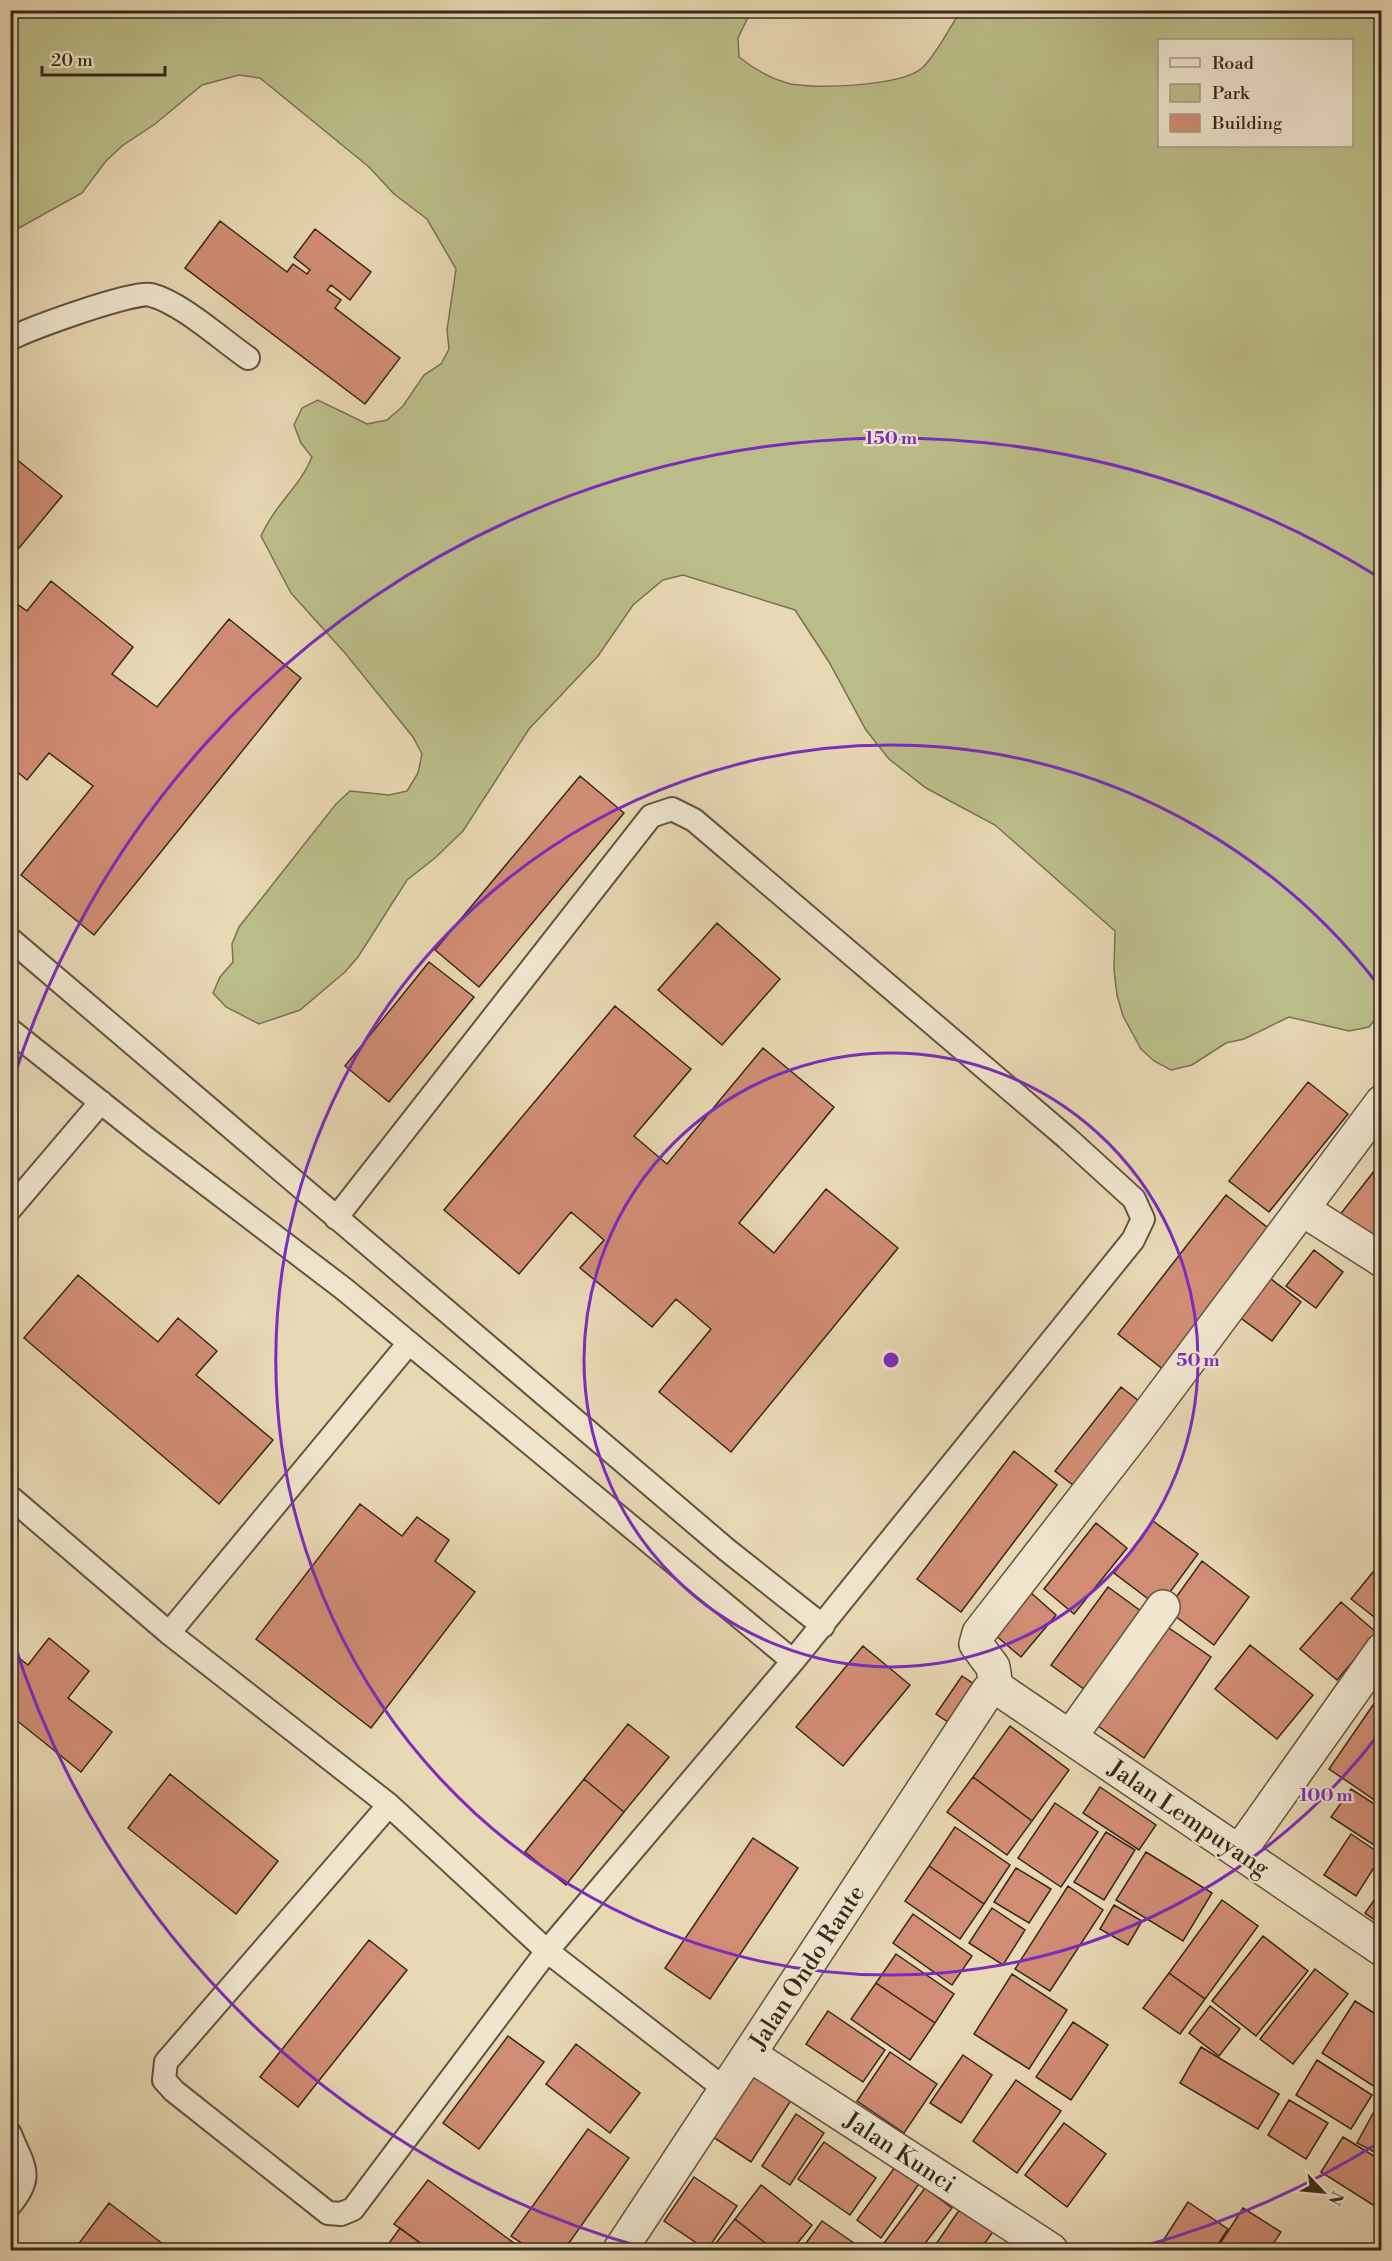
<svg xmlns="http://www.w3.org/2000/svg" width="1392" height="2261" font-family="'Libre Bodoni',serif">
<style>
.green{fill:#bbbd89;stroke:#787351;stroke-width:1.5;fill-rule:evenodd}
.building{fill:#d18d74;stroke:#362919;stroke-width:1.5}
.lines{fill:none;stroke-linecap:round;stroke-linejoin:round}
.lane-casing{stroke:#625540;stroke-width:26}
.street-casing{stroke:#625540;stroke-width:36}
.lane{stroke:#f0e6ce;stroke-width:22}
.street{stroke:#f0e6ce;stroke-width:33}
.ring{fill:none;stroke:#7b2cbf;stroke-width:3}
.labels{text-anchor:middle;stroke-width:4.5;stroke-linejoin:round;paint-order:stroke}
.street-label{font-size:24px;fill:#362919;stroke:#f0e6ce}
.centre{fill:#7b2cbf;stroke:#f0e6ce;stroke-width:3}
.ring-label{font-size:18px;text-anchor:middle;font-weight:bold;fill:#7b2cbf;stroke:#f0e6ce;stroke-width:4.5;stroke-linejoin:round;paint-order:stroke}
</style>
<rect width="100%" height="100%" fill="#e8d8b4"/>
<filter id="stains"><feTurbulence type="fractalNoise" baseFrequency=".00333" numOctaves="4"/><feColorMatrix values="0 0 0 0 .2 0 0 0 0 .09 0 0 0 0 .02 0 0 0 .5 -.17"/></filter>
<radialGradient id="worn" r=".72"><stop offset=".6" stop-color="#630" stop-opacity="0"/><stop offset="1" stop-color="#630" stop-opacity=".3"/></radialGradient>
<path class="green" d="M11 10 751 11 738 38 739 57C754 69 769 78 787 83 813 90 902 86 922 68 936 56 950 26 961 11H1381V1012L1369 1027 1349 1031 1289 1017 1244 1039 1226 1043 1192 1065 1171 1070 1154 1061 1141 1049 1123 1016 1117 995 1114 970 1115 931 995 825 926 788 889 759 866 730 829 662 795 610 683 575 663 580 633 605 598 656 529 729 463 831 435 858 407 880 358 957 345 972 300 1010 259 1024 226 1007 213 993 220 977 233 962 232 944 239 927 336 804 350 791 389 795 407 791 418 773 422 754 413 737 345 653 291 593 261 536C275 504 300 487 312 457L301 443 294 425 302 408 318 400 367 424 387 420 403 406 424 375 441 364 449 349 447 330 456 269 427 219 394 194 369 167 260 78 239 75 202 85 155 124 122 146 106 161 82 193 19 228 11 229ZM1160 40H1352V146H1160Z"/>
<path class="building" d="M220 221 287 272 293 264 307 274 310 270 294 257 315 229 371 272 350 300 331 285 327 290 341 300 335 308 400 358 365 404 185 268Z
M10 454 62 496 10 559Z
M51 581 133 647 112 674 157 707 229 619 301 678 94 935 21 875 93 786 49 753 27 780 10 766V599L27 611Z
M580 776 624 813 479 987 435 950Z
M717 923 780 979 722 1045 658 990Z
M429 962 474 997 389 1102 345 1066Z
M615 1006 691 1069 634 1136 667 1164 763 1048 834 1107 739 1223 774 1253 826 1189 898 1248 731 1452 659 1392 711 1329 676 1299 652 1327 580 1268 604 1240 571 1212 519 1274 444 1210Z
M1308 1082 1348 1114 1269 1212 1229 1181Z
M1382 1161V1224L1366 1245 1335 1221Z
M1226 1195 1272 1231 1164 1370 1118 1334Z
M1314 1250 1343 1272 1316 1308 1286 1286Z
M78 1275 158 1342 178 1318 217 1351 196 1375 273 1440 219 1504 24 1338Z
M1267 1276 1301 1302 1272 1341 1238 1316Z
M1121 1387 1144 1405 1078 1489 1055 1471Z
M1014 1451 1057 1485 961 1612 917 1579Z
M360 1504 402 1536 417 1517 449 1540 435 1561 475 1592 371 1728 256 1639Z
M1153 1521 1198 1554 1159 1607 1114 1573Z
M1096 1523 1127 1548 1074 1614 1044 1589Z
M1202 1561 1249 1597 1214 1645 1167 1610Z
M1382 1561V1623L1351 1599Z
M1108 1587 1149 1617 1092 1695 1051 1665Z
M1029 1591 1056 1615 1021 1657 994 1634Z
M1341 1602 1377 1633 1337 1680 1300 1649Z
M1166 1626 1211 1657 1144 1758 1098 1726Z
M49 1638 89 1671 68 1698 112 1732 81 1772 10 1715V1651L28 1665Z
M1250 1645 1313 1695 1277 1739 1215 1689Z
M863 1646 910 1685 843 1766 796 1727Z
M962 1676 983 1690 957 1728 936 1714Z
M1382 1692V1805L1329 1769Z
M628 1724 669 1757 624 1812 584 1779Z
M1010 1726 1069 1770 1032 1821 973 1777Z
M170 1774 278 1861 236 1914 128 1828Z
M973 1777 1032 1821 1007 1855 947 1812Z
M584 1779 624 1812 566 1885 525 1852Z
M1100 1787 1156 1825 1139 1850 1083 1813Z
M1351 1789 1382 1809V1841L1377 1847 1331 1817Z
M1055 1803 1098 1832 1061 1887 1018 1858Z
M955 1827 1010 1865 984 1904 929 1866Z
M1106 1832 1135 1850 1104 1900 1074 1882Z
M1351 1834 1382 1855 1356 1896 1324 1875Z
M753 1838 798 1868 710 1999 665 1968Z
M1146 1852 1212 1893 1183 1941 1116 1900Z
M929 1866 984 1904 960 1939 905 1901Z
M1016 1868 1051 1889 1029 1923 994 1902Z
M1068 1886 1103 1910 1050 1991 1015 1969Z
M1382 1889V1925L1365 1913Z
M1222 1900 1258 1926 1205 1999 1169 1973Z
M1114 1905 1142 1921 1128 1945 1100 1929Z
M992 1908 1025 1930 1003 1965 969 1943Z
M913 1914 972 1956 952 1985 893 1943Z
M1263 1936 1308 1971 1256 2036 1212 2001Z
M369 1940 407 1970 298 2107 260 2077Z
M896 1954 954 1994 935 2023 876 1983Z
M1315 1969 1348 1994 1293 2064 1260 2039Z
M1169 1973 1205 1999 1180 2034 1143 2008Z
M1012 1974 1067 2010 1029 2069 974 2034Z
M876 1983 935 2023 910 2060 851 2019Z
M1355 2001 1382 2018V2076L1375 2087 1322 2053Z
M1210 2006 1240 2029 1219 2056 1189 2033Z
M828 2011 885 2050 863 2082 806 2044Z
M1073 2022 1108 2045 1071 2100 1036 2077Z
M508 2036 544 2062 479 2149 443 2123Z
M576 2044 640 2093 610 2133 546 2084Z
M1201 2047 1279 2094 1258 2129 1180 2083Z
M890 2052 937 2084 904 2133 857 2101Z
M963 2055 992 2075 961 2123 930 2103Z
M1317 2060 1372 2095 1351 2129 1296 2095Z
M759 2067 797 2091 751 2162 713 2137Z
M1016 2080 1061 2111 1017 2173 973 2141Z
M1289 2100 1328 2123 1306 2159 1268 2135Z
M1376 2108 1382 2111V2156L1357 2143Z
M796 2114 824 2133 790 2185 762 2166Z
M1064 2123 1106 2154 1067 2207 1025 2175Z
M588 2129 629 2158 564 2250H532L511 2236Z
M1343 2137 1382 2161V2191L1373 2205 1321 2172Z
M824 2142 876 2178 850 2215 798 2179Z
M895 2167 919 2184 881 2238 857 2220Z
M694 2177 737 2206 707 2250 664 2221Z
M428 2180 522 2249 521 2250H430L394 2224Z
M761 2185 812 2225 792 2250H774L735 2219Z
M925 2188 952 2208 920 2250H887L881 2247Z
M1188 2202 1228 2229 1214 2250H1157Z
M109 2203 163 2244 158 2250H82L77 2246Z
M964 2203 997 2226 980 2250H932Z
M1243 2208 1281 2232 1269 2250H1216Z
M735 2219 774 2250H725L716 2243Z
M822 2221 864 2250H801Z
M400 2228 430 2250H384Z"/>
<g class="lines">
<g class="lane-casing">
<path id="lane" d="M10 339C28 329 135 290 151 295 180 302 222 340 248 358
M10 939 727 1550 823 1626
M10 1030 147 1139 344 1289 793 1661 1133 1240 1143 1219 1134 1199 1067 1138 694 820 672 809 651 816 336 1218
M10 1209 101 1102
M10 1497 169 1633 389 1805 166 2062 164 2080 174 2091 328 2213 341 2214 353 2209 547 1951 726 2090
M169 1633 409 1343
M389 1805 547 1951 793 1661
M10 2134C23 2167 35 2175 10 2205"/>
</g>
<g class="street-casing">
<path id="street" d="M1302 1209 1382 1260
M996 1687 993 1667 976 1644 979 1633 1136 1431 1382 1102
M996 1687 1382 1949
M1070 1737 1163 1607
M1239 1852 1382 1650
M749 2054 1051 2250
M620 2250 988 1691 996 1687"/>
</g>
<use href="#lane" class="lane"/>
<use href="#street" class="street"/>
</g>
<g class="ring">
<circle cx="891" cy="1360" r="307"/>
<path d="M1379 1734A615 615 0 1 1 1379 986"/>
<path d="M1380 2142A922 922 0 0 1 1137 2248M645 2248A922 922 0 0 1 12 1637M12 1083A922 922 0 0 1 1380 578"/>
</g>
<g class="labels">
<g class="street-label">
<text transform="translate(1189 1818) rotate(34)" y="8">Jalan Lempuyang</text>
<text transform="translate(807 1967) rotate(-57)" y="8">Jalan Ondo Rante</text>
<text transform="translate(900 2152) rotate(33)" y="8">Jalan Kunci</text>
</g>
</g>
<circle cx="891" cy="1360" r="9" class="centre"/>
<g class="ring-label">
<text x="891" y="444">150 m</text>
<text x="1198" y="1366">50 m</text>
<text x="1326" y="1801">100 m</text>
</g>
<rect width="1392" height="2261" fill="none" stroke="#e8d8b4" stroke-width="36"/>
<rect x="12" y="12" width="1368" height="2237" fill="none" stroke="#362919" stroke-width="3"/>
<rect x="18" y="18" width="1356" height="2225" fill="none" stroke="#362919" stroke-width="1.5"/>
<rect x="1158" y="39" width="195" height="108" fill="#f0e6ce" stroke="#a69a86" stroke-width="1.5"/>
<rect x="1170" y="58" width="30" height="9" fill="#f0e6ce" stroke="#a69a86" stroke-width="1.5"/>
<text x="1212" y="69" font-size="18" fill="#362919">Road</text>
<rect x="1170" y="84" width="30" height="18" fill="#bbbd89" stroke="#a69a86" stroke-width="1.5"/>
<text x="1212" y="99" font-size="18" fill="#362919">Park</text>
<rect x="1170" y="114" width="30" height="18" fill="#d18d74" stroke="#a69a86" stroke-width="1.5"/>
<text x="1212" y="129" font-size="18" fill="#362919">Building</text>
<g transform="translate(1323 2192) rotate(116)" stroke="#f0e6ce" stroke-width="4.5" paint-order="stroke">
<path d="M0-4.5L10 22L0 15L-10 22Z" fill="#362919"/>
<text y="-9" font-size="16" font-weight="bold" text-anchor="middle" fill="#362919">N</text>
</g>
<path d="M42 66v9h123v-9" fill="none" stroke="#362919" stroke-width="3"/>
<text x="51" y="66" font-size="18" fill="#362919" stroke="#f0e6ce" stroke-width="4.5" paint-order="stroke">20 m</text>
<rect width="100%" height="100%" filter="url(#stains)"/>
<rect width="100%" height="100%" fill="url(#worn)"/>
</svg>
